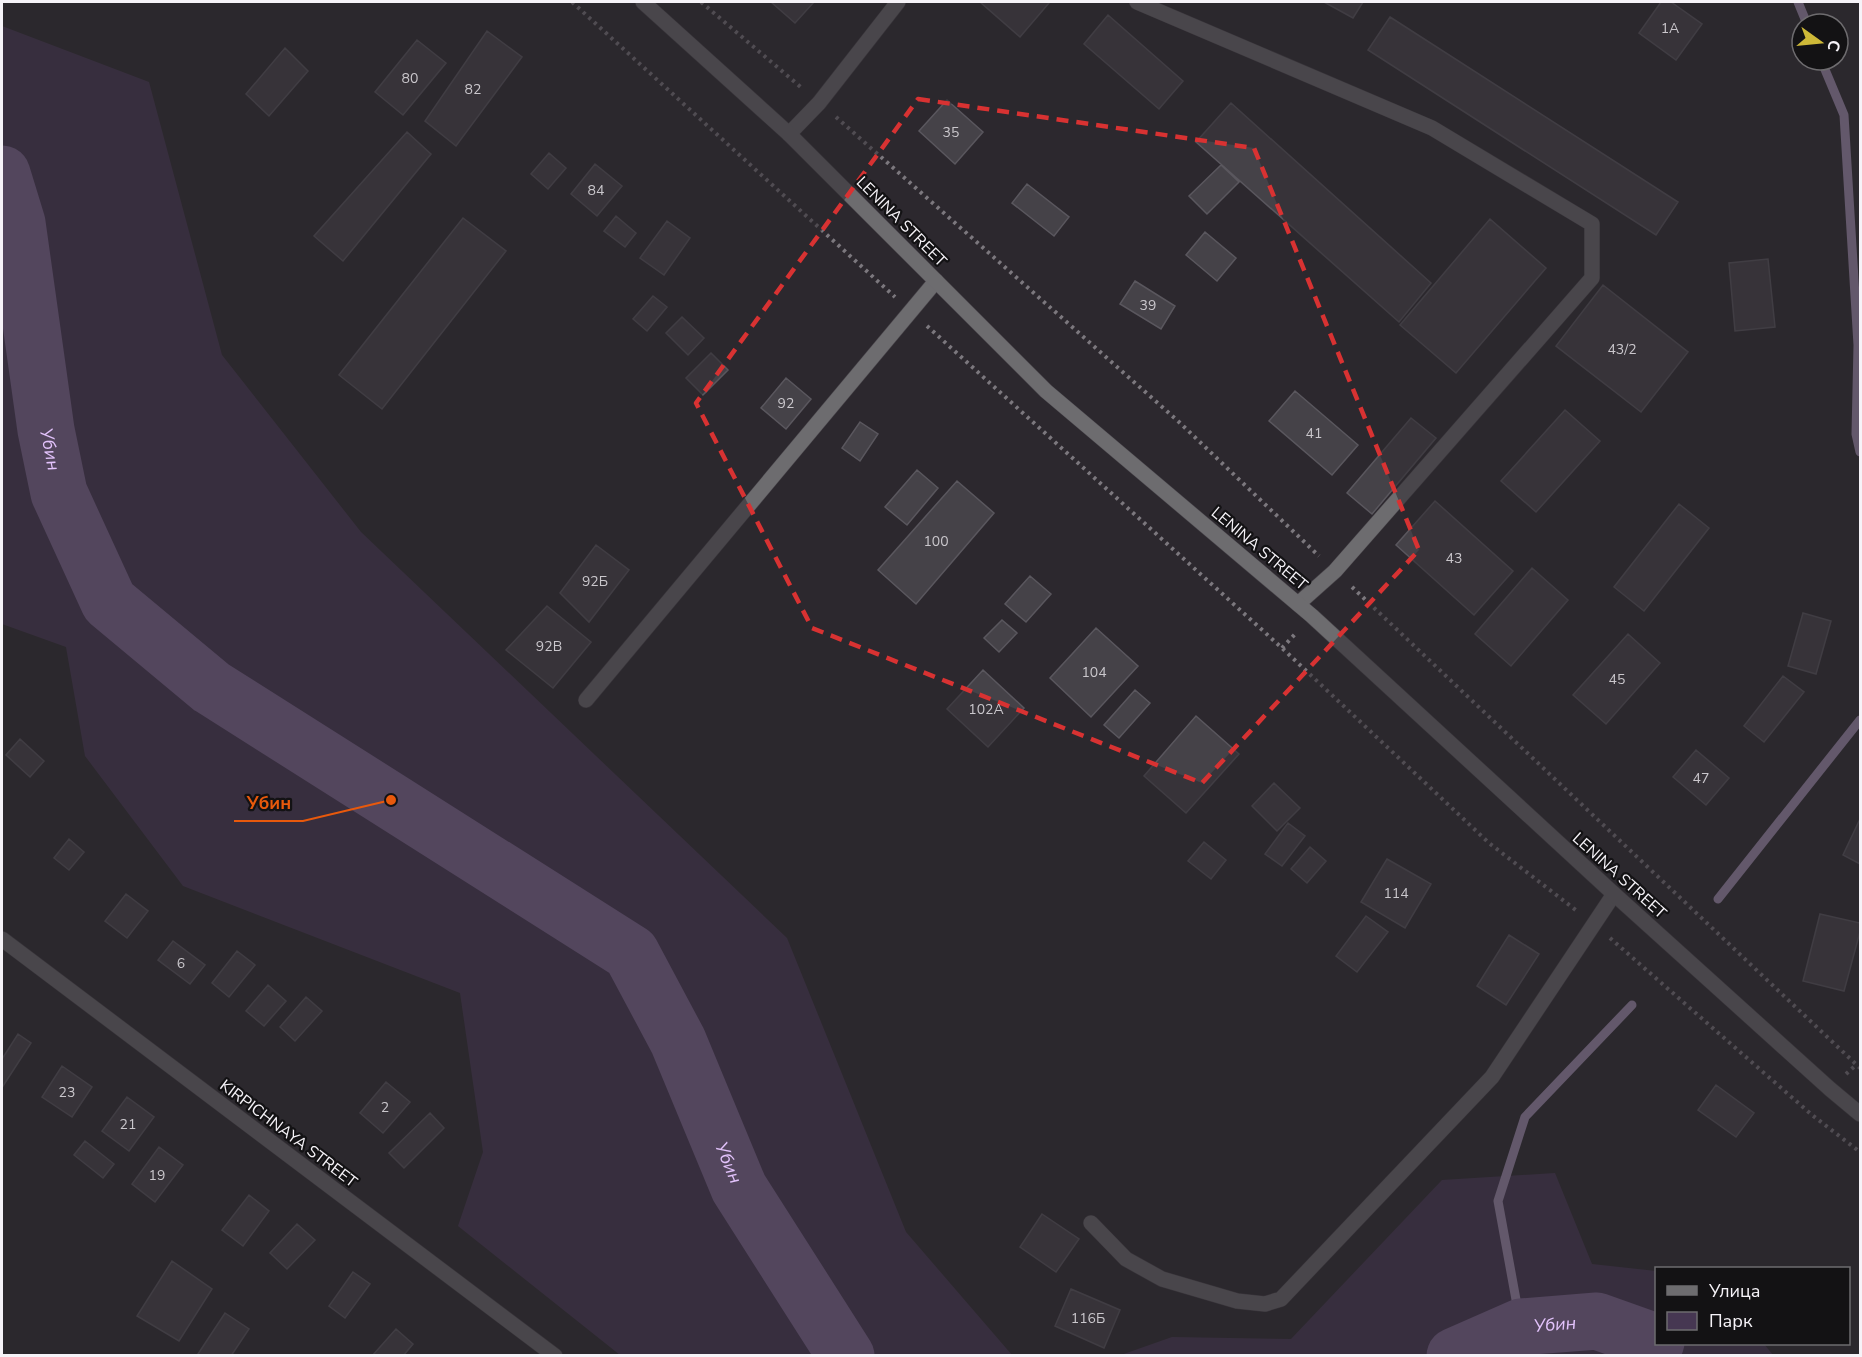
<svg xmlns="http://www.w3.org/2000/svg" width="1862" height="1357" font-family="'Nunito Sans',sans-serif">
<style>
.green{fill:#463752}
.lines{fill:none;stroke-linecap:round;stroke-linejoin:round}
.stream{stroke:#a693b5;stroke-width:9}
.river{stroke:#836a98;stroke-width:57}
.building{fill:#454248;stroke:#5a575e;stroke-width:1.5}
.service-casing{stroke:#48444a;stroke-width:16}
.minor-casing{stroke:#48444a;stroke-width:16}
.tertiary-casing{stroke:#48444a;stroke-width:16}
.path{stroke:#7c787e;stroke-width:4;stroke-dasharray:3 4.5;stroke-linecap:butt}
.service{stroke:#6d6c6f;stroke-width:15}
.minor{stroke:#6d6c6f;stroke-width:15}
.tertiary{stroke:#6d6c6f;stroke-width:15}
.marked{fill:none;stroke:#d83232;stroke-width:4.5;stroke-dasharray:12 8;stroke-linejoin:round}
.labels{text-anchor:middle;stroke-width:4.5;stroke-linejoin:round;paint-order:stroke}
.number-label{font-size:14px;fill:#cac7cc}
.street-label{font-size:16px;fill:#f6f3f8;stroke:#131214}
.water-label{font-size:18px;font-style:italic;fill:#e3c3fc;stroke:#131214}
.leader{fill:none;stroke:#e8590c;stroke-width:2}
.callout-dot{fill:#e8590c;stroke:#131214;stroke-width:2}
.callout-label{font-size:18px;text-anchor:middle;font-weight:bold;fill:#e8590c;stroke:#131214;stroke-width:4.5;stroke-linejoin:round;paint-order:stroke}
</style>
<rect width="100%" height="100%" fill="#2c282e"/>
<path class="green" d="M2 26 149 82 222 355 361 532 787 938 906 1232 1012 1355H620L458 1226 483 1152 460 993 183 886 85 756 66 647 2 624Z
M1555 1173 1592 1264 1656 1271V1344H1764L1773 1355H1121L1172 1337 1291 1339 1442 1180Z"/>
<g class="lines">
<path class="stream" d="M1798 2 1807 24
M1821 60 1844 115 1858 345 1856 434 1860 452
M1718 899 1860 720
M1521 1327 1498 1201 1525 1117 1632 1005"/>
<g class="river">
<path id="s1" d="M2 174 17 223 46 430 59 493 109 602 211 687 631 953 678 1041 739 1188 846 1356"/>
<path id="s2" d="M1455 1356 1521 1327 1597 1321 1656 1342"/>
</g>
</g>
<path class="building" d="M771 2H814L795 23Z
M980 2H1047L1049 3 1020 37Z
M1324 2H1363L1353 18Z
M1661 2H1671L1702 24 1676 60 1639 33Z
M1108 15 1183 81 1159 109 1084 44Z
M1390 17 1678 202 1656 235 1368 50Z
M487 31 522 57 456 146 425 121Z
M417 40 446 63 403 115 375 92Z
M285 48 308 71 269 116 246 94Z
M947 100 983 132 955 164 919 131Z
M1231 103 1431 283 1399 322 1196 142Z
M407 132 431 154 343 261 314 236Z
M549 153 566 168 548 189 531 174Z
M595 164 622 186 597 216 571 194Z
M1221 165 1239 182 1207 214 1189 196Z
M1027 184 1069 217 1054 236 1012 203Z
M616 216 636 233 625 247 604 231Z
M463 218 506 251 382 409 339 375Z
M1490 219 1546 268 1456 373 1400 325Z
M667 221 690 238 664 275 640 258Z
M1205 232 1236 258 1217 281 1186 255Z
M1768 259 1775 327 1735 331 1729 263Z
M1135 281 1175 306 1161 329 1120 304Z
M1603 285 1688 352 1641 412 1556 346Z
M653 296 667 307 647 331 633 319Z
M682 317 704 338 688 355 666 333Z
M711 353 728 370 703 395 686 378Z
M786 378 811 399 786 429 761 408Z
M1295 391 1358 445 1332 475 1269 421Z
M1565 410 1600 441 1536 512 1501 481Z
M1411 418 1436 438 1372 514 1347 493Z
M860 422 878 434 860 461 842 448Z
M917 470 938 488 907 525 885 507Z
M957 481 994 513 916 604 878 570Z
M1435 501 1513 571 1474 615 1396 545Z
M1679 504 1709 528 1644 611 1614 587Z
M596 545 629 570 589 622 560 593Z
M1532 568 1568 600 1511 666 1475 634Z
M1030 576 1051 594 1026 622 1005 604Z
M547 606 591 642 553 688 506 650Z
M1803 613 1831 621 1816 674 1788 666Z
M1002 620 1017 633 999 652 984 638Z
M1096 628 1138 666 1091 717 1050 678Z
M1628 634 1660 663 1606 724 1573 695Z
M983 670 1024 708 988 747 947 709Z
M1783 676 1804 692 1764 742 1744 726Z
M1135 690 1150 703 1119 738 1104 725Z
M1196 716 1239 754 1186 813 1144 776Z
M20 739 44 761 30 777 6 755Z
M1696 750 1729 778 1706 805 1673 777Z
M1274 783 1300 808 1277 831 1252 806Z
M1860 819V864L1843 855Z
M1288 823 1305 836 1282 866 1265 854Z
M69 839 84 852 69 870 54 858Z
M1204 842 1226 860 1211 879 1188 861Z
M1310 847 1326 861 1307 883 1291 869Z
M1387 859 1431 884 1405 928 1361 902Z
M126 894 148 911 127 938 105 921Z
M1820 914 1860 923V932L1844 991 1803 981Z
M1366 916 1388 932 1357 972 1336 956Z
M1509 935 1539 954 1506 1005 1477 986Z
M173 941 205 965 190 984 158 960Z
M237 951 255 965 229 997 212 983Z
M268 985 286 1001 264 1026 246 1011Z
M306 997 322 1011 295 1041 280 1027Z
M18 1034 31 1043 3 1086 2 1085V1059Z
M62 1066 92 1087 72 1117 42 1097Z
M386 1082 410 1102 383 1133 360 1113Z
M1716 1085 1754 1113 1736 1137 1698 1110Z
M127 1097 154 1117 129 1151 102 1131Z
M430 1113 444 1128 404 1168 389 1153Z
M85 1141 114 1164 103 1178 74 1155Z
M159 1147 183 1165 155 1202 132 1184Z
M249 1195 269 1211 243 1246 222 1230Z
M1042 1214 1079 1239 1056 1272 1020 1247Z
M297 1224 315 1240 287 1269 270 1253Z
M172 1261 212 1289 179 1341 137 1316Z
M353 1272 370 1284 345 1318 329 1306Z
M1071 1289 1120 1310 1104 1348 1055 1326Z
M225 1313 249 1329 231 1356H200L198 1354Z
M396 1329 413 1344 403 1356H372Z"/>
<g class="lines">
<g class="service-casing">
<path id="service" d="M1137 2 1432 128 1592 224V278L1335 571 1298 604
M586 700 936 281
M1091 1223 1126 1259 1162 1279 1237 1301 1265 1304 1281 1299 1492 1077 1614 894"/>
</g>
<g class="minor-casing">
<path id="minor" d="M789 134 819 103 898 2
M2 939 555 1356"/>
</g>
<g class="tertiary-casing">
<path id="tertiary" d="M643 2 789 134 1046 391 1312 616 1614 894 1830 1089 1860 1114"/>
</g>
<path class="path" d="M572 2 895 297
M701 2 803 89
M836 117 1179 422 1319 556
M927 326 1282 648 1489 843 1577 911
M1352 587 1860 1068
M1282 648 1297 632
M1610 938 1812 1115 1860 1152
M1846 1074 1856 1065"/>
<use href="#service" class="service"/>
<use href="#minor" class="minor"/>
<use href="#tertiary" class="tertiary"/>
</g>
<path d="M0 0H1862V1357H0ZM918 99 1254 148 1419 550 1202 783 812 628 696 403Z" fill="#2c282e" fill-opacity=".55" fill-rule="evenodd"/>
<path class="marked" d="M918 99 1254 148 1419 550 1202 783 812 628 696 403Z"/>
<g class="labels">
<g class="number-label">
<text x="1670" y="33">1А</text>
<text x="410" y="83">80</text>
<text x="473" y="94">82</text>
<text x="951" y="137">35</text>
<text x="596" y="195">84</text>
<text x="1148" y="310">39</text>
<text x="1622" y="354">43/2</text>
<text x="786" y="408">92</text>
<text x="1314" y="438">41</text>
<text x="936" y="546">100</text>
<text x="1454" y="563">43</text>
<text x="595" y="586">92Б</text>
<text x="549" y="651">92В</text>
<text x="1094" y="677">104</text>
<text x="1617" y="684">45</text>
<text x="986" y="714">102А</text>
<text x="1701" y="783">47</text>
<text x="1396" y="898">114</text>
<text x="181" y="968">6</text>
<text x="67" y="1097">23</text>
<text x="385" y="1112">2</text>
<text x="128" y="1129">21</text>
<text x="157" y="1180">19</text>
<text x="1088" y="1323">116Б</text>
</g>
<g class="street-label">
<text transform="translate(902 221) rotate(45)" y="6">LENINA STREET</text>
<text transform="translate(1260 548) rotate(40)" y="6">LENINA STREET</text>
<text transform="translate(1620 875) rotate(42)" y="6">LENINA STREET</text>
<text transform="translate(289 1133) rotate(37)" y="6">KIRPICHNAYA STREET</text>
</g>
<g class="water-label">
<text dy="6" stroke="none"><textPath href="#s1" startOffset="280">Убин</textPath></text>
<text dy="6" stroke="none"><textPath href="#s1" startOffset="1306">Убин</textPath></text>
<text dy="6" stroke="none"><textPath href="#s2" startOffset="106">Убин</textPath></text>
</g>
</g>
<path class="leader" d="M391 800L303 821H234"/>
<circle class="callout-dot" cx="391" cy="800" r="6"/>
<g class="callout-label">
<text x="269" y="809">Убин</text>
</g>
<rect width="1862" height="1357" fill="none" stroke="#f6f3f8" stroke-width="6"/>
<rect x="1655" y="1267" width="195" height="78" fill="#131214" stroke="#6e6c6f" stroke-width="1.5"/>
<rect x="1667" y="1286" width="30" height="9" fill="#6d6c6f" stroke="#6e6c6f" stroke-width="1.5"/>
<text x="1709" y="1297" font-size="18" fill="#f6f3f8">Улица</text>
<rect x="1667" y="1312" width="30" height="18" fill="#463752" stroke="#6e6c6f" stroke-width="1.5"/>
<text x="1709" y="1327" font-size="18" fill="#f6f3f8">Парк</text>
<g transform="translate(1820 42) rotate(105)"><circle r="28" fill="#131214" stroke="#6e6c6f" stroke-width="1.5"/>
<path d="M0-4.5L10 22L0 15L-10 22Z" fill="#ceb938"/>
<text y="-9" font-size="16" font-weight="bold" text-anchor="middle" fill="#f6f3f8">С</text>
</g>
</svg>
